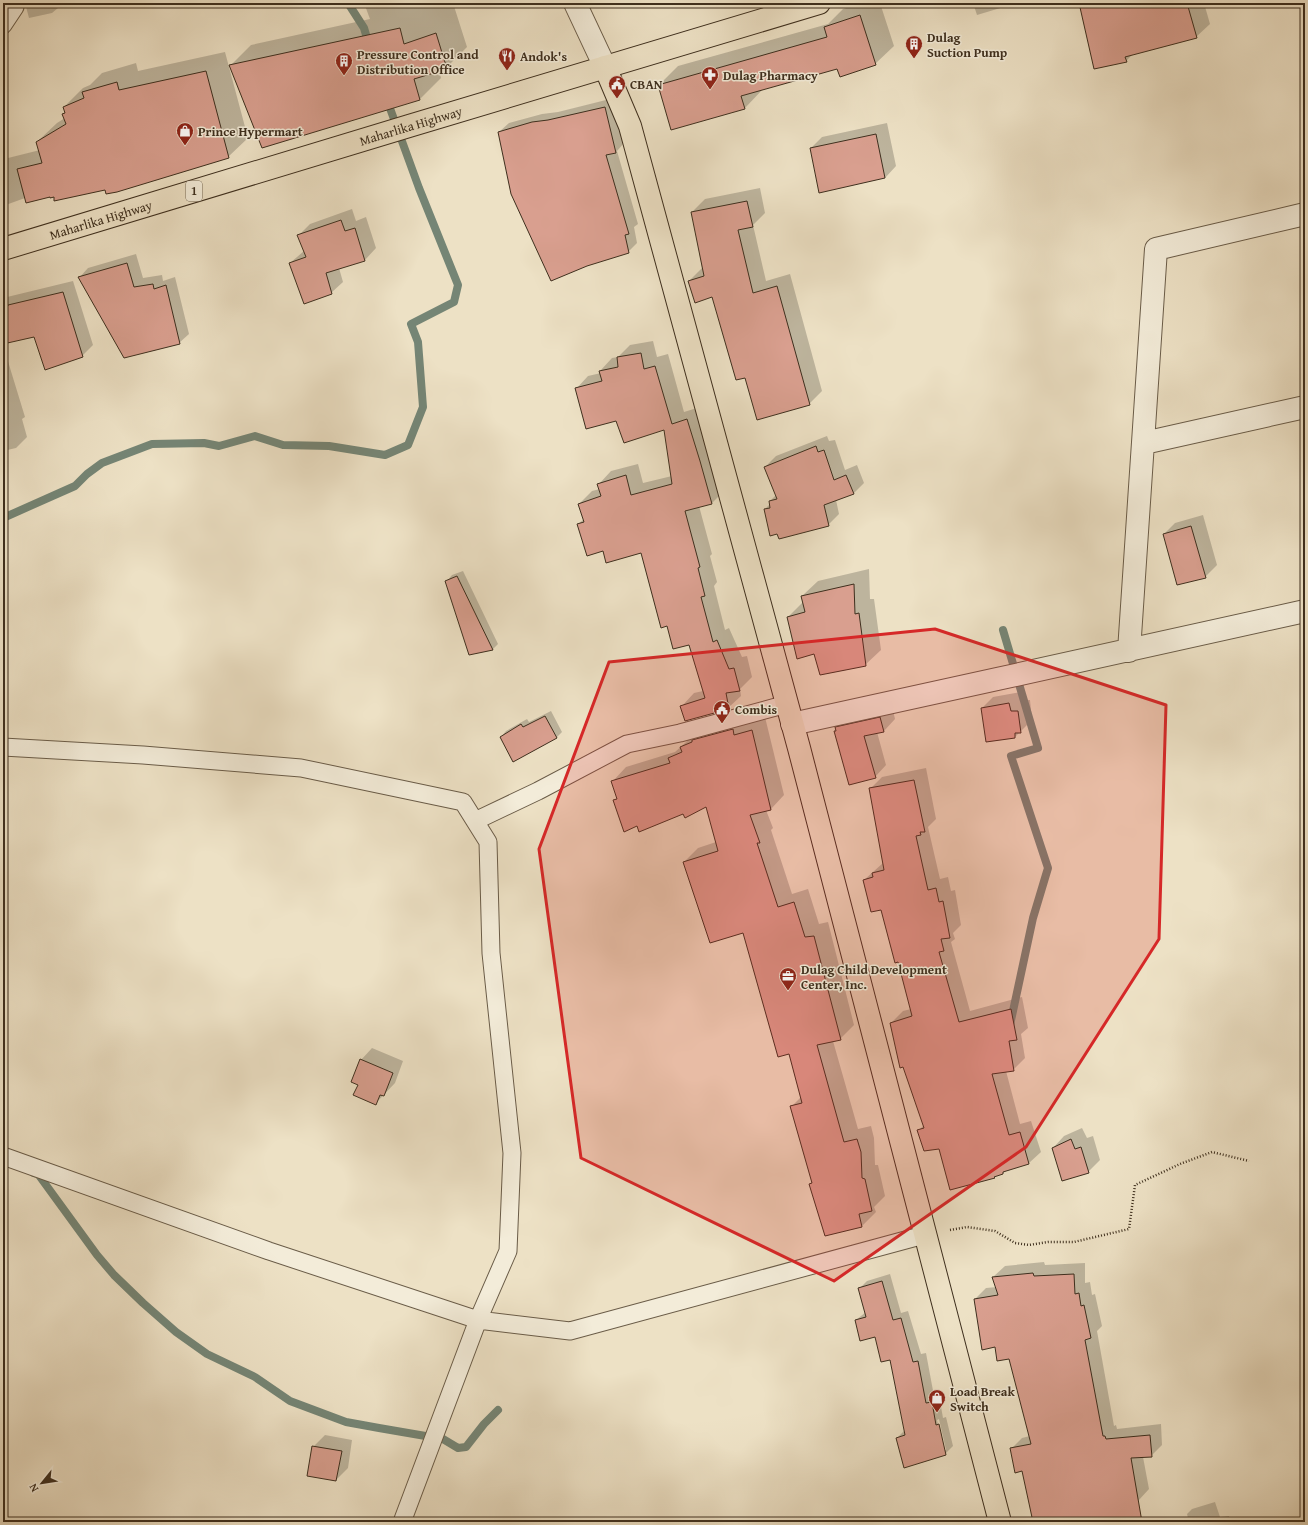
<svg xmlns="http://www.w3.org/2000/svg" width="1308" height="1525" font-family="'Gentium Book Plus',serif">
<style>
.shadow{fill:#0003;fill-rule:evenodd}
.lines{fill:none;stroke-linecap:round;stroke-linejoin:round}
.stream{stroke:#758575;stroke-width:8}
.building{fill:#d99f8f;stroke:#3e2f1e}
.service-casing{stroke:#6a5c48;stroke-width:19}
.minor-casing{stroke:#6a5c48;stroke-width:24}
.tertiary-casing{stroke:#6a5c48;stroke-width:24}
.primary-casing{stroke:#3e2f1e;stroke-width:24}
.trunk-casing{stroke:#3e2f1e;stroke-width:24}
.path{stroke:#3e2f1e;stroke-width:2.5;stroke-dasharray:1 2;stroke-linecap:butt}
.service{stroke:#f3ecd9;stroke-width:17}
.minor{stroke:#f3ecd9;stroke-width:22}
.tertiary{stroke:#f3ecd9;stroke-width:22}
.primary{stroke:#ede1c5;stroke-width:22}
.trunk{stroke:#ede1c5;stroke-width:22}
.marked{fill:#d62828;fill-opacity:0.2;stroke:#d62828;stroke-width:3;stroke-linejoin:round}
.labels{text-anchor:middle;stroke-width:3;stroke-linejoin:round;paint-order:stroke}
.shield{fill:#f3ecd9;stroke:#746856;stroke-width:1}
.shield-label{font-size:12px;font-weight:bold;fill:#3e2f1e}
.poi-label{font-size:13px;font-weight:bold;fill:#3e2f1e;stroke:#f3ecd9;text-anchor:start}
.street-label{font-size:13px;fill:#3e2f1e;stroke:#f3ecd9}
</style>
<rect width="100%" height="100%" fill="#ede1c5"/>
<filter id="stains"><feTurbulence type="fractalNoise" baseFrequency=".005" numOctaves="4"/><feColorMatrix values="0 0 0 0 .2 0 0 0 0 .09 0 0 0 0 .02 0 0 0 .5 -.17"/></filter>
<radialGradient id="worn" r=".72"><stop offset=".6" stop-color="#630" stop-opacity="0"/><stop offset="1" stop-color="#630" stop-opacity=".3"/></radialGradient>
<path class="shadow" d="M25 3H56L58 8 52 13 29 18Z
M364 3H453L467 47 446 68 439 71 441 78 420 99 263 147 230 66 251 45 370 19Z
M861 3H880L894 46 875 64 838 68 763 89 745 108 659 85 678 66 828 24 843 9Z
M973 3H1011L1007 6 977 15Z
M1080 3H1204L1210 24 1196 37 1134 53 1126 61Z
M225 52 248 138 228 157 55 196 25 198 3 206V157L4 159 40 150 37 142 57 123 65 118 63 114 66 112 64 107 83 88 90 85 102 73 136 63 138 71Z
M614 98 624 143 617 151 638 224 634 227 637 243 628 252 499 132 509 123 542 114 558 112Z
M887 123 896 166 885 178 811 148 822 137Z
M760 188 765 213 753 225 766 281 790 274 822 391 809 404 746 376 713 296 689 281 702 268 692 212 705 199Z
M352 209 356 221 366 217 376 248 365 260 339 268 343 282 331 293 290 263 304 251 298 236 310 224Z
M136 254 143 278 162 275 163 281 175 277 189 334 179 343 79 278 88 268Z
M73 281 93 345 82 356 34 336 3 343V298Z
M653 341 657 357 668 354 684 412 700 407 724 491 712 503 699 506 712 554 710 556 717 582 714 586 725 630 729 628 742 657 747 656 752 677 740 689 741 696 728 708 682 706 694 693 703 691 690 644 668 625 642 552 603 550 578 524 584 519 579 504 592 491 600 489 599 484 611 471 638 464 643 483 672 476 664 428 617 420 576 389 588 376 601 373 600 371 612 358 618 357 630 345Z
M3 345 25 417 22 419 27 437 16 448 3 451Z
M827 436 829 441 835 440 845 470 857 465 864 483 853 494 836 500 839 514 828 525 765 509 770 504V501L776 495 765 467 776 456Z
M1203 515 1217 565 1205 577 1164 534 1175 523Z
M869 569 870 599H874L881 650 865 665 815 653 788 617 803 602 802 596 818 581Z
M463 571 498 644 493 649 469 654 447 581 452 575Z
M1021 692 1022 700H1030L1032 720 1015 737 982 708 993 697Z
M892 706 895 719 884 731 877 732 886 765 875 777 837 730 836 728 847 716Z
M551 711 562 732 556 738 501 737 506 731 527 719 529 722Z
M765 717 784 795 771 809 766 810 773 828 771 830 792 894 808 889 819 924 828 922 854 1025 840 1039 833 1041 858 1129 871 1126 874 1138 875 1165H878L885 1196 874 1207 876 1212 862 1226 810 1184 813 1181 791 1107 801 1097 789 1052 744 931 684 862 698 848 716 842 707 806 637 824 614 801 617 798 613 781 626 767 675 752 695 734Z
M926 768 936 819 928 827 940 879 948 877 951 891 955 890 961 925 953 933 955 939 951 942 970 1011 1022 997 1028 1028 1021 1034 1025 1058 1013 1070 1006 1071 1020 1124 1031 1121 1041 1152 1029 1163 1007 1170 1003 1173 994 1177 950 1189 939 1148 918 1131 924 1125 891 1023 903 1011 911 1009 899 961 882 908 864 880 883 863 870 789 882 777Z
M372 1048 403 1061 395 1083 375 1104 359 1085 361 1060Z
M1082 1128 1087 1138 1093 1136 1100 1160 1088 1172 1053 1148 1064 1136Z
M1044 1262 1045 1265 1085 1263V1283L1090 1282 1092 1295 1095 1294 1102 1326 1097 1331 1114 1426 1116 1425 1117 1429 1161 1424 1162 1445 1151 1456 1143 1457 1149 1489 1138 1501 1107 1522H1034L1023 1470 1011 1449 1022 1438 1030 1436 1010 1358 996 1346 975 1299 986 1288 997 1287 993 1277 1005 1266Z
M890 1274 901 1313 908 1311 921 1354 926 1353 934 1396 939 1395 943 1418 946 1417 953 1446 945 1454 897 1438 905 1430 890 1359 875 1336 856 1320 866 1312 859 1289 867 1281ZM939 1419 946 1450H944L937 1420Z
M325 1435 352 1440 348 1468 336 1480 313 1447Z
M1215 1502 1220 1517 1229 1516 1230 1522H1189L1187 1514 1192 1509Z"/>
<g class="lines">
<path class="stream" d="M348 3 364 28 369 45
M3 518 75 486 87 474 102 463 152 444 204 443 219 446 255 436 283 445 329 446 385 455 408 445 423 407 418 342 411 324 454 302 458 285 419 188 387 100
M1003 630 1038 748 1011 756 1048 868 1033 918 1010 1025
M34 1173 38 1174 97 1255 114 1275 143 1303 176 1332 207 1354 255 1377 290 1401 346 1422 379 1428 443 1439 458 1448 466 1447 484 1424 498 1410"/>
</g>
<path class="building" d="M1079 3H1187L1197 38 1125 57 1127 62 1094 69Z
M860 15 876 65 840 77 837 69 741 96 745 109 671 130 658 85 827 37 824 27Z
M400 28 404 44 436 33 447 69 414 79 420 100 262 148 229 65Z
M206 71 229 158 117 192 106 194 105 190 54 201V197L50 198V197L26 203 17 169 42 163 36 142 66 124 62 114 65 113 63 107 84 98 82 92 117 82 119 90Z
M605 107 616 153 606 155 629 234 625 235 629 253 587 266 551 281 511 194 498 132 532 122 548 120Z
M876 134 885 178 819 193 810 148Z
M747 201 753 227 738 230 753 293 777 286 810 405 757 420 745 378 736 380 712 297 695 303 688 281 704 276 691 212Z
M341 220 345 231 355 228 365 261 326 273 332 294 304 304 289 263 306 257 297 235Z
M127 263 134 287 153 284 154 289 166 285 180 344 124 358 78 277Z
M63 292 83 357 45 370 34 337 3 344V307L8 306V305Z
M641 353 644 369 655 366 672 424 687 419 700 461 712 504 685 511 700 567 698 568 705 596 701 597 713 642 717 640 729 669 734 668 740 691 726 693 729 709 685 721 680 706 705 698 689 645 673 649 667 626 661 628 641 553 606 563 603 551 587 556 577 524 584 522 578 504 601 496 597 484 626 475 631 495 672 484 664 430 624 443 616 421 586 429 575 388 602 381 599 371 618 367 617 357Z
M816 446 818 452 824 450 834 480 846 475 854 494 824 505 829 526 779 539 777 534 770 536 764 509 770 508 769 501 777 499 764 467Z
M1191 526 1206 578 1177 585 1163 534Z
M457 576 493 650 469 655 445 581Z
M854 584 855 614 859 613 866 666 820 675 814 654 797 659 787 617 805 612 801 596Z
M1009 703 1011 711H1018L1021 733H1015V738L986 742 981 708Z
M545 716 557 738 513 762 500 737 521 724 523 727Z
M880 717 884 732 864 736 876 778 849 785 834 731H836L835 727Z
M733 729 734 735 752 730 771 810 750 815 760 843H757L778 907 794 902 805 937 814 936 841 1040 817 1045 844 1142 857 1139 861 1152 862 1178 865 1179 872 1211 859 1214 862 1227 825 1236 809 1184 812 1183 790 1106 802 1103 789 1054 778 1057 743 933 710 943 683 862 718 851 706 807 685 818 683 814 639 832 637 826 624 832 613 800 617 799 611 781 670 763 668 758 682 752 680 747 692 742V740Z
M914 780 925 832H920L921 835 916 836 928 890 936 888 939 902 943 901 950 938 941 939 944 951 939 952 959 1022 1011 1009 1017 1040 1009 1041 1014 1071 992 1074 1009 1135 1020 1132 1029 1164 1003 1172V1174L994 1177 995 1178 950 1190 939 1149 924 1151 917 1130 924 1128 903 1067 900 1068 890 1023 912 1016 898 962 895 963 881 910 871 912 863 880 873 877 872 873 884 870 869 788Z
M360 1059 393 1073 384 1096 380 1095 376 1105 353 1095 358 1085 351 1082Z
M1071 1139 1075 1149 1081 1147 1089 1173 1062 1181 1052 1148Z
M1033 1273 1034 1276 1074 1274 1075 1294 1079 1293 1081 1306 1084 1305 1091 1338 1085 1340 1103 1436H1105L1106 1439 1150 1435 1152 1457 1131 1458 1142 1522H1033L1022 1471 1015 1473 1010 1448 1031 1444 1009 1359 997 1361 995 1347 982 1350 974 1299 998 1295 992 1277Z
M882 1281 893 1320 901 1318 913 1362 918 1361 926 1403 932 1402 936 1425 939 1424 946 1455 904 1468 896 1438 905 1435 890 1360 881 1362 875 1337 860 1341 855 1320 866 1317 858 1288Z
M312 1446 342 1451 336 1481 307 1476Z"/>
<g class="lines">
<g class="service-casing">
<path id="service" d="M3 25 15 7V3
M3 747 143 755 301 768 463 802 488 842 491 953 512 1153 508 1251 478 1320 402 1522
M475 821 538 791 627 744 680 733 787 704
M3 1156 269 1251 478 1320 570 1331 924 1235"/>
</g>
<g class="minor-casing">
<path id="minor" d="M1144 443 1305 407
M1129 651 1156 249 1305 214
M792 724C963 686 1134 650 1305 611"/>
</g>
<g class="tertiary-casing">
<path id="tertiary" d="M575 3 605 67"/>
</g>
<g class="primary-casing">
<path id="primary" d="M605 67 630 126 799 748 1000 1522"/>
</g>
<g class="trunk-casing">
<g id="trunk">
<path id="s1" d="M3 249 409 126 819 3"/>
</g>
</g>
<path class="path" d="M950 1230 967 1227 995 1231 1015 1243 1029 1245 1048 1242H1074L1129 1229 1135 1185 1180 1164 1212 1152 1249 1161"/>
<use href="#service" class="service"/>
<use href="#minor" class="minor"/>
<use href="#tertiary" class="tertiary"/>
<use href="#primary" class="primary"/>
<use href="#trunk" class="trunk"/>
</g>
<path class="marked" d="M935 629 1166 705 1159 939 1026 1147 834 1281 581 1158 539 849 609 662Z"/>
<defs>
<g id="building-pin" transform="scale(0.9)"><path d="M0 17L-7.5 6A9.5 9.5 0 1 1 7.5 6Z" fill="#8f2418" stroke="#f3ecd9"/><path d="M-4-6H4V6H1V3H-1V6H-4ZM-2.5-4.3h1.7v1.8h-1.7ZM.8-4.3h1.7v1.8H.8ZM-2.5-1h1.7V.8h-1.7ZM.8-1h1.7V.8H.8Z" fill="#fff"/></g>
<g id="restaurant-pin" transform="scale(0.9)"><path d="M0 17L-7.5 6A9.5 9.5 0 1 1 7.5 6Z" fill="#8f2418" stroke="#f3ecd9"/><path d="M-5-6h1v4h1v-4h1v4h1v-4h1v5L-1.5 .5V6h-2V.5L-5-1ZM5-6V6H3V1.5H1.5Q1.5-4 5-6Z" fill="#fff"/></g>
<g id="pharmacy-pin" transform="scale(0.9)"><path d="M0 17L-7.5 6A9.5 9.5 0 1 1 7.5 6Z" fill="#8f2418" stroke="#f3ecd9"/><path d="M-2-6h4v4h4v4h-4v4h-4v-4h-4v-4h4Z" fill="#fff"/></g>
<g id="civic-pin" transform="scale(0.9)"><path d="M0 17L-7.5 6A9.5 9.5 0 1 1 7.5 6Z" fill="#8f2418" stroke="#f3ecd9"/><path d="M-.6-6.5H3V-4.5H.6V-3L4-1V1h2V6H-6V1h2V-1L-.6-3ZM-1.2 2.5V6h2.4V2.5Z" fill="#fff"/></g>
<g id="shop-pin" transform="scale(0.9)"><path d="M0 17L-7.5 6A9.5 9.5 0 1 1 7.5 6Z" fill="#8f2418" stroke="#f3ecd9"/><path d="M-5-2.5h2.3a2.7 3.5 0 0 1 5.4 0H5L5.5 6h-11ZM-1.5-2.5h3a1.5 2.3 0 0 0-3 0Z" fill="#fff"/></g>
<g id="office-pin" transform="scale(0.9)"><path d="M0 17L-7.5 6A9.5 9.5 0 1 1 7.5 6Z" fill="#8f2418" stroke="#f3ecd9"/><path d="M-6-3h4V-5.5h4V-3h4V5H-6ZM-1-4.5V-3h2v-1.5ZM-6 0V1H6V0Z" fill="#fff"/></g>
</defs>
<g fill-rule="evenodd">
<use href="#building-pin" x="914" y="44"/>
<use href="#restaurant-pin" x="507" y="56"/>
<use href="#building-pin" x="344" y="61"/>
<use href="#pharmacy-pin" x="710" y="75"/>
<use href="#civic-pin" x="617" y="84"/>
<use href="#shop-pin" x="185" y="131"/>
<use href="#civic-pin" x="722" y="709"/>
<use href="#office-pin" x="788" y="976"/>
<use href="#shop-pin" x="937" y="1398"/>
</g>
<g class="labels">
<rect class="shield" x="186" y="181" width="16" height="20" rx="3"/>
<g class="shield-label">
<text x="194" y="195">1</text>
</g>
<g class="poi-label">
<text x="927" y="42">Dulag<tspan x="927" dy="15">Suction Pump</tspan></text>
<text x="357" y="59">Pressure Control and<tspan x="357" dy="15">Distribution Office</tspan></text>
<text x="520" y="61">Andok's</text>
<text x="723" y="80">Dulag Pharmacy</text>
<text x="630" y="89">CBAN</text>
<text x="198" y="136">Prince Hypermart</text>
<text x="735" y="714">Combis</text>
<text x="801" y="974">Dulag Child Development<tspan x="801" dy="15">Center, Inc.</tspan></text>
<text x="950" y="1396">Load Break<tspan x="950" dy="15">Switch</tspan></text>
</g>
<g class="street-label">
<text dy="5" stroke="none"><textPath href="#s1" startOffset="426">Maharlika Highway</textPath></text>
<text dy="5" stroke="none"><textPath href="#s1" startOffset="102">Maharlika Highway</textPath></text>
</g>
</g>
<rect width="1308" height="1525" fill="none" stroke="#ede1c5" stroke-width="16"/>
<rect x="4" y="4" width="1300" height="1517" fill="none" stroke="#3e2f1e" stroke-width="2"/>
<rect x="8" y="8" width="1292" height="1509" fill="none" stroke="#3e2f1e"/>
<g transform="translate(42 1483) rotate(240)" stroke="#f3ecd9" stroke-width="3" paint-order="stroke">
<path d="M0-3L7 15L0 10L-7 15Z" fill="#3e2f1e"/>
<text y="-6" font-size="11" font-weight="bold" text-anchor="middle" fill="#3e2f1e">N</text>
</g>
<rect width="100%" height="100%" filter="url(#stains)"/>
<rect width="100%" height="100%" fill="url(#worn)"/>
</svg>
